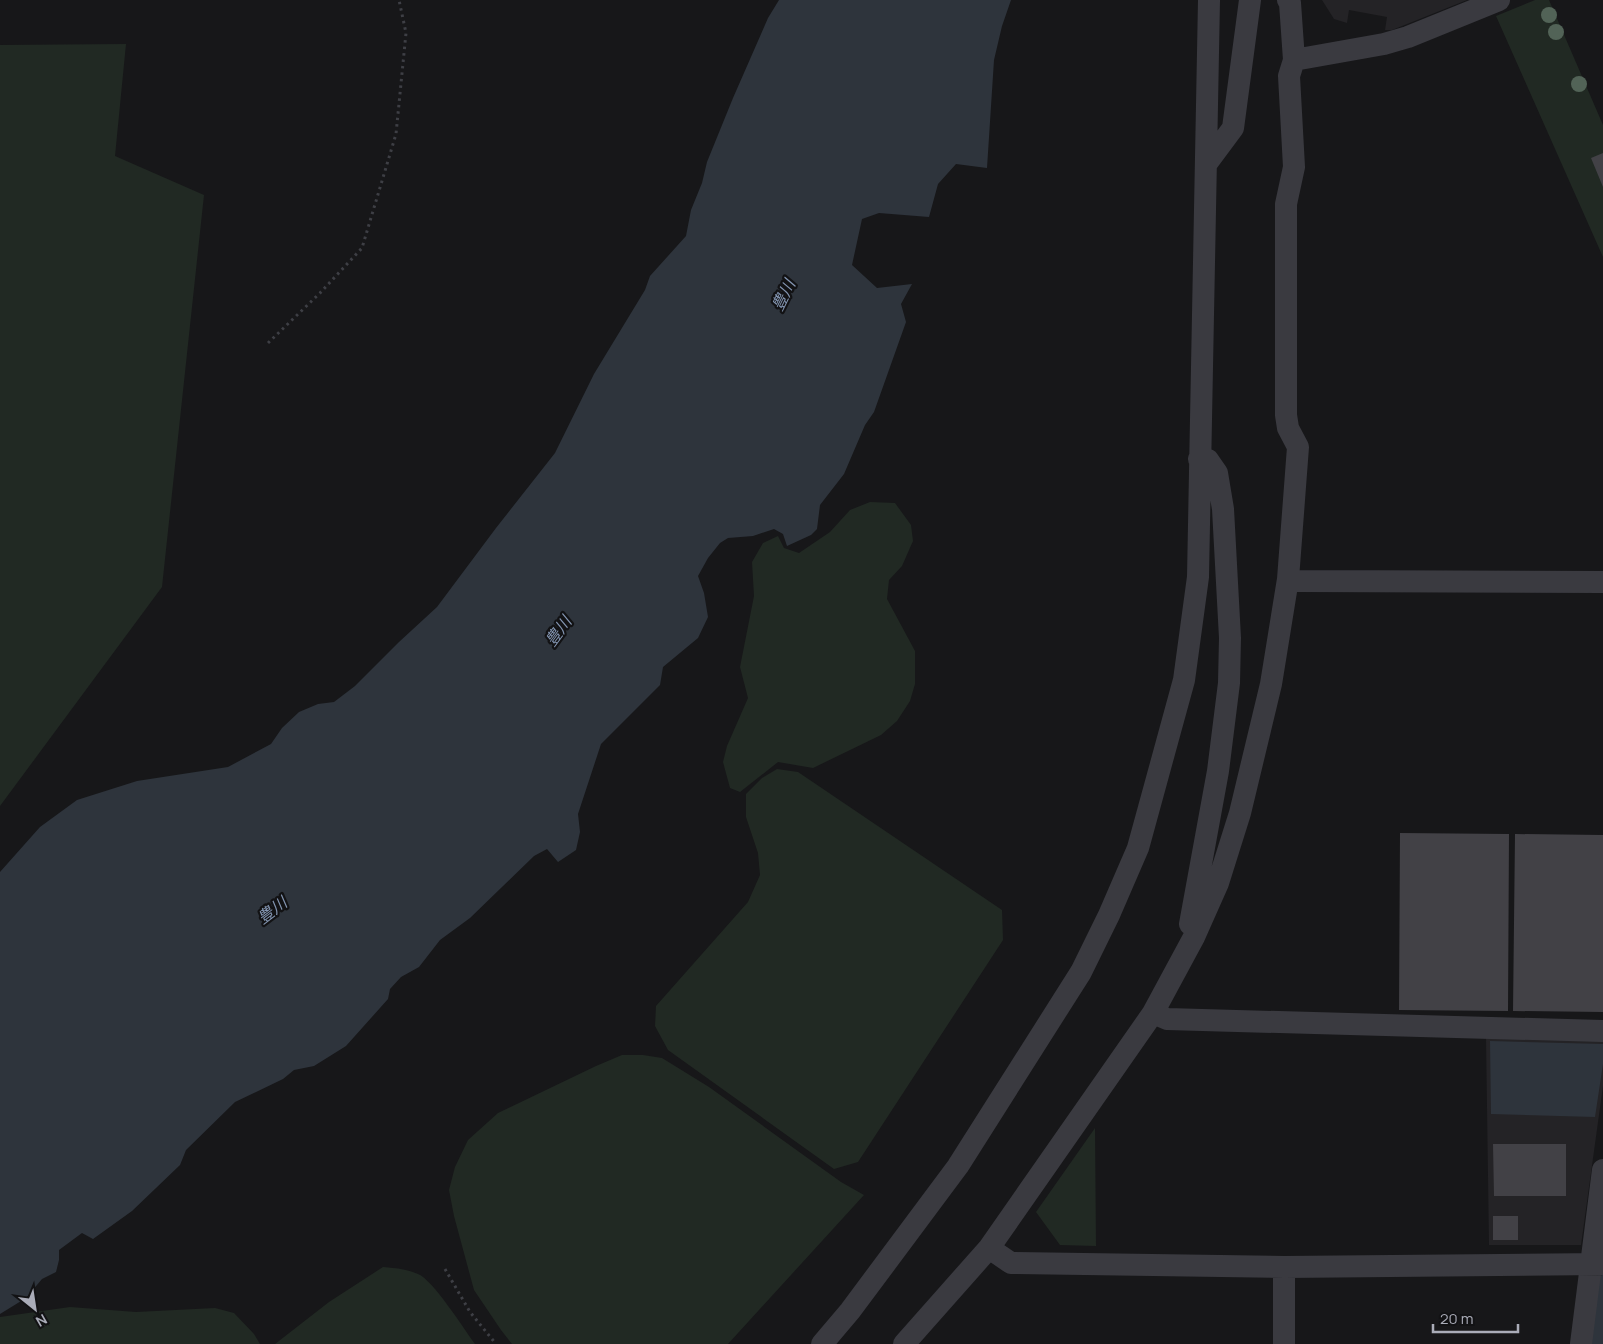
<svg xmlns="http://www.w3.org/2000/svg" width="1603" height="1344" font-family="Manrope,'Noto Sans JP',sans-serif">
<style>
.built{fill:#242326}
.green{fill:#212923}
.water{fill:#2e343c}
.lines{fill:none;stroke-linecap:round;stroke-linejoin:round}
.canal{stroke:#2e343c;stroke-width:30}
.building{fill:#424146}
.path{stroke:#3e3f45;stroke-width:3;stroke-dasharray:2.5 4;stroke-linecap:butt}
.minor{stroke:#3a3a40;stroke-width:22}
.tree{fill:#526357}
.labels{text-anchor:middle;stroke-width:4.5;stroke-linejoin:round;paint-order:stroke}
.water-label{font-size:16px;font-style:italic;fill:#8395b1;stroke:#121214}
</style>
<rect width="100%" height="100%" fill="#171719"/>
<path class="built" d="M1322 0H1467L1392 30H1385L1387 17 1349 10 1347 23 1334 19Z
M1486 1038 1603 1040V1086L1581 1245H1489Z"/>
<path class="green" d="M1535 0H1549L1603 125V257L1496 16Z
M126 44 115 156 204 195 162 587 0 806V45Z
M870 502 895 503 911 525 913 541 902 566 889 580 887 599 915 651V684L910 701 897 721 881 735 813 768 778 762 740 792 730 788 723 762 727 746 748 698 740 667 754 596 752 562 763 543 778 536 784 548 799 553 830 532 850 510Z
M777 769 798 772 1002 910 1003 940 858 1162 834 1169 668 1050 655 1026 656 1006 748 902 760 875 758 853 746 817V794L762 778Z
M622 1055H643L662 1058 709 1087 841 1182 864 1195 728 1344H512L501 1330 474 1290 454 1216 449 1190 455 1167 468 1140 498 1113 596 1066Z
M1095 1128 1096 1246 1060 1245 1036 1212Z
M383 1267C395 1268 407 1269 418 1274 433 1280 464 1329 475 1344H275L329 1302Z
M70 1307 136 1312 215 1308 234 1313 254 1334 260 1344H0V1317Z"/>
<path class="water" d="M779 0H1011L1002 26 994 60 987 168 956 164 938 184 929 217 879 213 862 219 852 265 877 288 912 284 901 304 906 322 874 412 865 425 844 474 820 505 817 529 811 535 787 546 783 534 774 529 753 536 728 538 720 543 708 558 698 576 704 593 708 617 698 638 663 667 660 685 601 744 578 814 580 832 576 850 558 862 547 849 534 856 470 918 440 940 419 967 401 977 390 989 388 999 346 1046 314 1066 294 1070 283 1079 235 1102 186 1150 180 1165 132 1211 93 1239 82 1233 59 1250V1260L56 1272 42 1279 26 1298 0 1314V872L40 827 77 800 137 781 228 767 271 744 282 728 299 712 318 704 334 702 355 686 399 642 437 607 496 528 555 453 594 374 645 290 650 276 686 236 691 210 702 183 707 162 733 98 768 18Z
M1490 1041 1603 1044V1064L1595 1117 1491 1114Z"/>
<g class="lines">
<path class="canal" d="M1594 1344 1603 1290"/>
</g>
<path class="building" d="M1603 153V187L1591 158Z
M1400 833 1509 834 1508 1011 1399 1010Z
M1515 834 1603 835V1012L1513 1011Z
M1493 1144H1566V1196H1494Z
M1493 1216H1518V1240H1493Z"/>
<g class="lines">
<path class="path" d="M268 343 320 293 362 248 396 134 406 33 399 0
M445 1269 470 1312 496 1344"/>
<path class="minor" d="M1294 60 1384 44 1408 37 1499 0
M1207 163 1233 128 1250 0
M1288 579 1298 581 1603 582
M1190 924 1218 771 1229 683 1230 638 1223 509 1217 473 1208 460 1199 459
M1153 1013 1194 937 1218 883 1240 813 1271 684 1288 579 1298 447 1288 428 1286 415V204L1294 167 1289 76 1294 60 1290 3 1288 0
M989 1248 1153 1013 1167 1019 1603 1031
M1284 1267V1344
M822 1344 850 1311 958 1166 1081 972 1109 915 1138 848 1184 680 1198 577 1209 0
M904 1344 989 1248 1011 1263 1284 1267 1603 1264
M1581 1344 1603 1170"/>
</g>
<g class="tree">
<circle cx="1549" cy="15" r="8"/>
<circle cx="1556" cy="32" r="8"/>
<circle cx="1579" cy="84" r="8"/>
</g>
<g class="labels">
<g class="water-label">
<text transform="translate(783 295) rotate(-64)" y="6">豊川</text>
<text transform="translate(558 631) rotate(-54)" y="6">豊川</text>
<text transform="translate(272 910) rotate(-37)" y="6">豊川</text>
</g>
</g>
<g transform="translate(35 1309) rotate(150)" stroke="#121214" stroke-width="4" paint-order="stroke">
<path d="M0-4L9 19L0 12L-9 19Z" fill="#aaacb8"/>
<text y="-8" font-size="14" font-weight="bold" text-anchor="middle" fill="#aaacb8">N</text>
</g>
<path d="M1433 1324v8h85v-8" fill="none" stroke="#aaacb8" stroke-width="2.5"/>
<text x="1440" y="1324" font-size="15" fill="#aaacb8" stroke="#121214" stroke-width="4" paint-order="stroke">20 m</text>
</svg>
